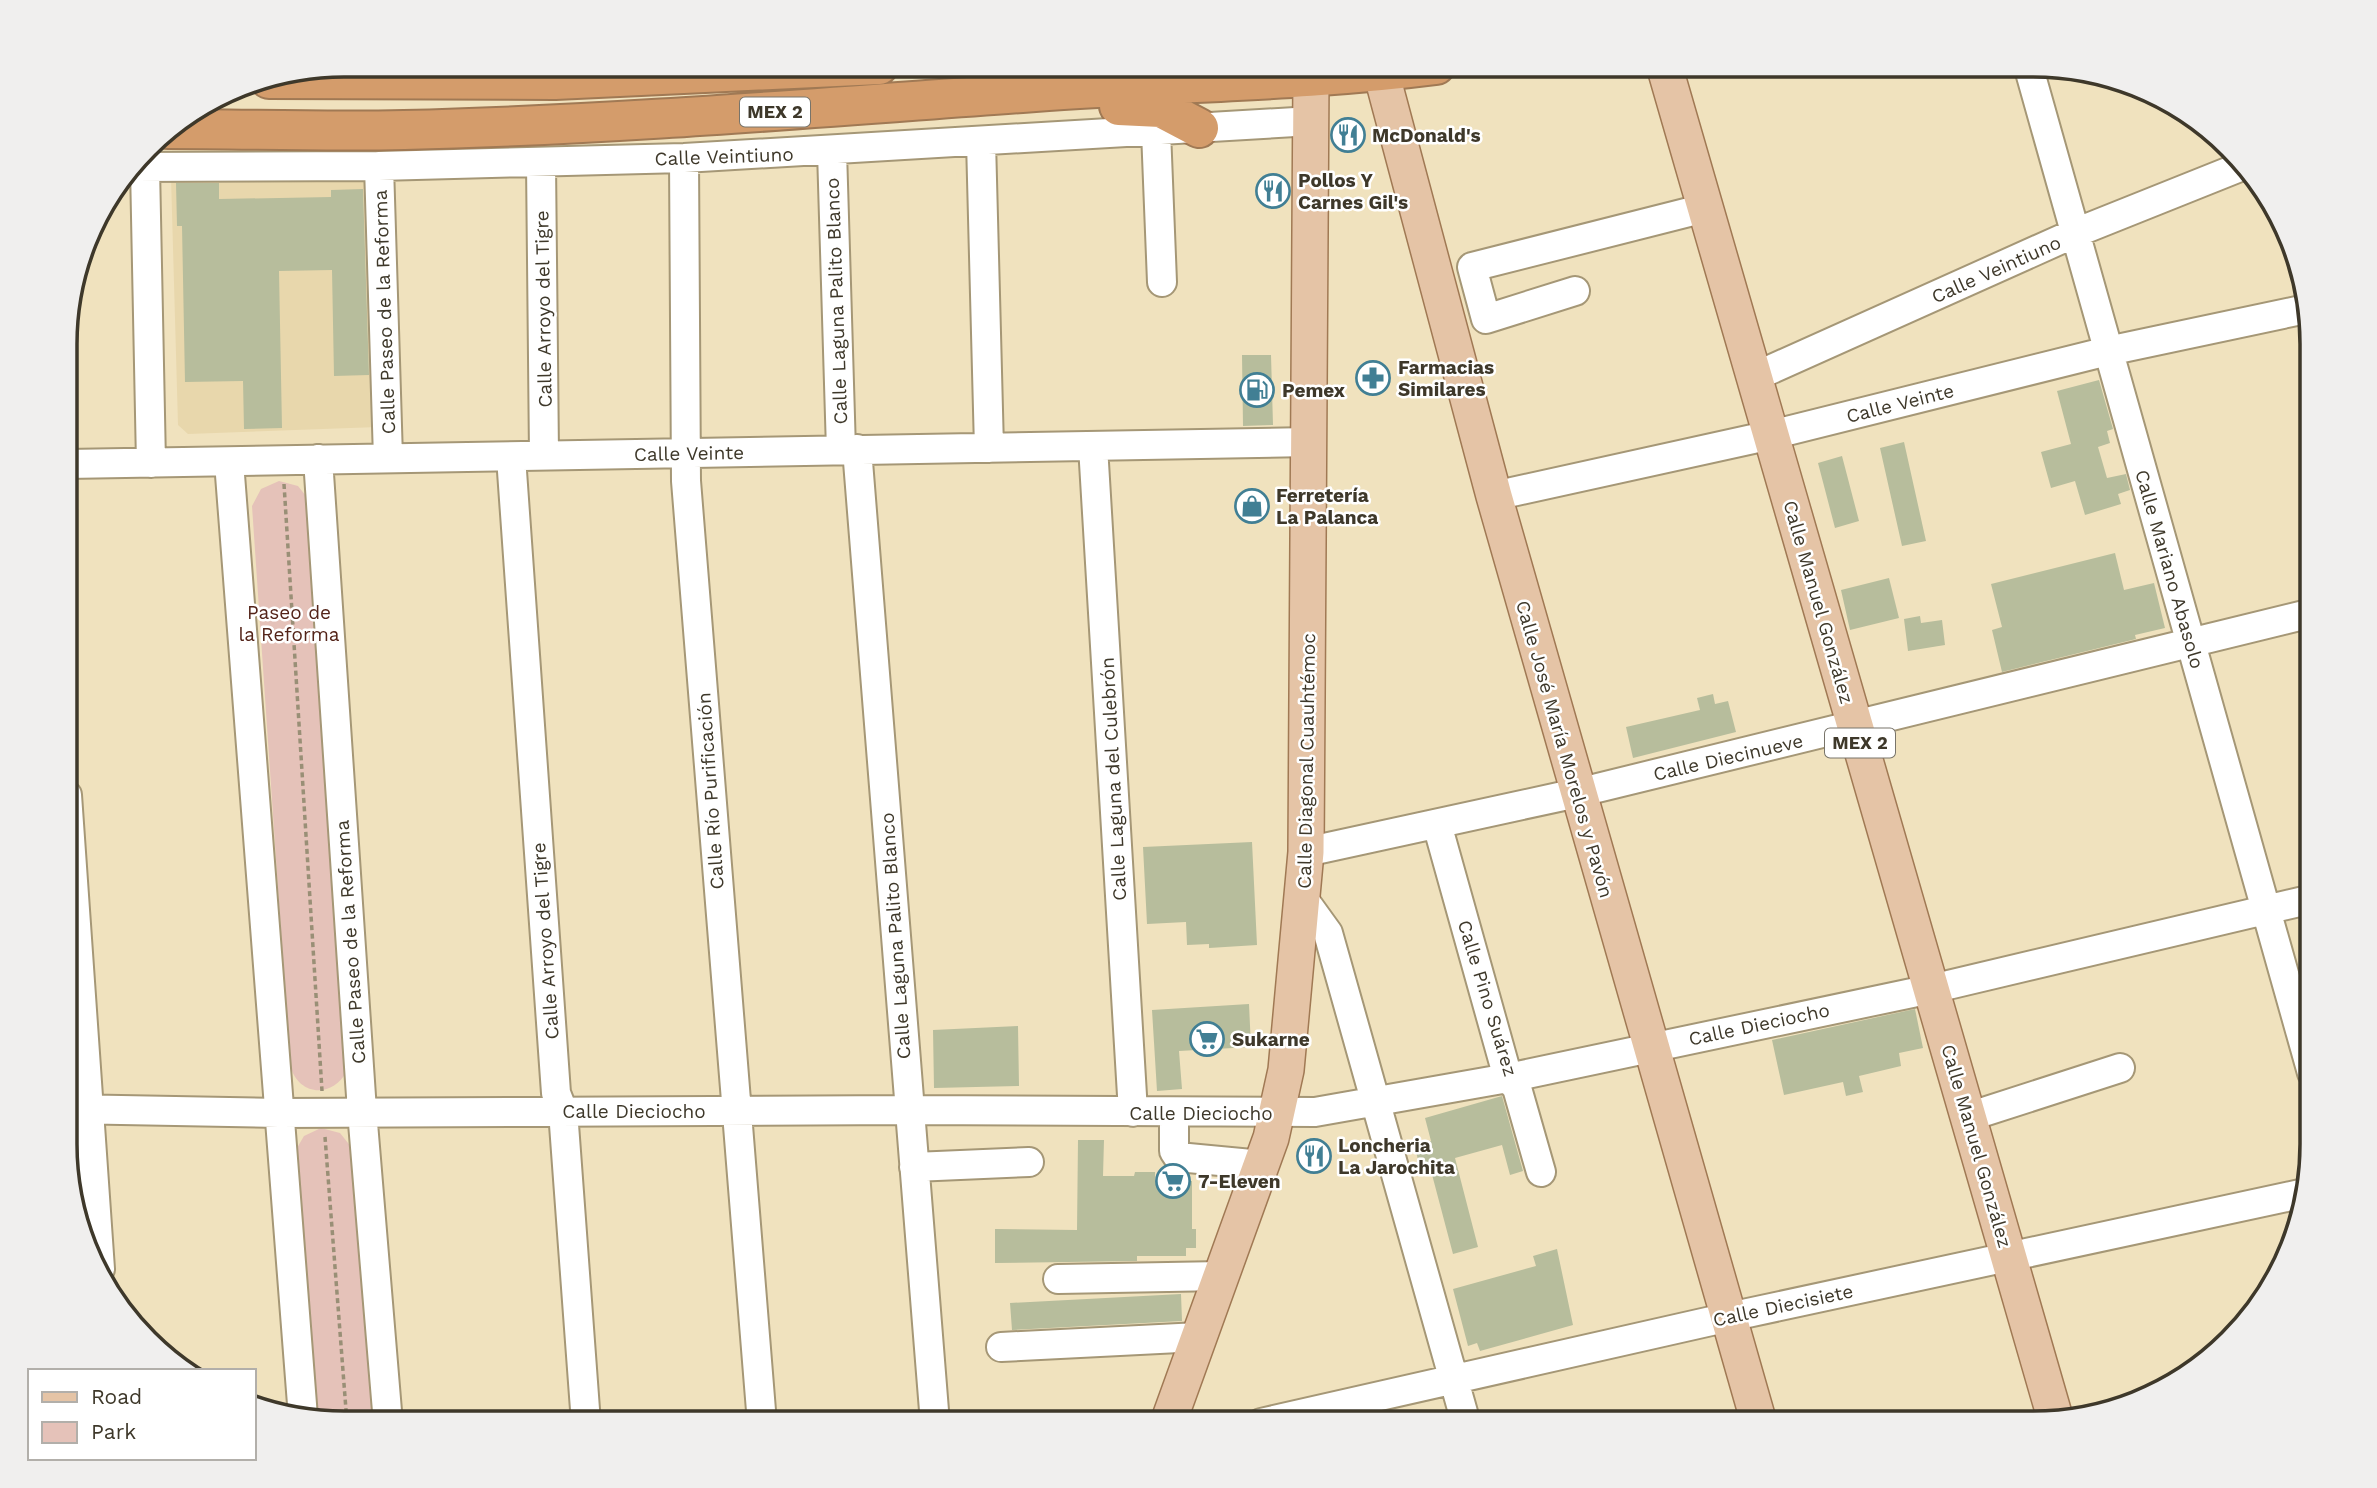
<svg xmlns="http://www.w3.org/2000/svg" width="2377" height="1488" font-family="'Work Sans',sans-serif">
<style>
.built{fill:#e8d7ac}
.green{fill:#e5c2b9}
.building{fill:#b7bd9c}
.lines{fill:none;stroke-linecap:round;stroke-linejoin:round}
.minor-casing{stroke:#a59776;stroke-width:32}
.major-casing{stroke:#a07954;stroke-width:38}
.highway-casing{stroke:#a07954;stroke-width:42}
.path{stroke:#998f76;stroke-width:3.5;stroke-dasharray:5 3.5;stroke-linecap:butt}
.minor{stroke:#fff;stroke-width:28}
.major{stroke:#e5c4a6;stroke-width:35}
.highway{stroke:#d49c6b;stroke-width:38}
.labels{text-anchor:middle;stroke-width:5;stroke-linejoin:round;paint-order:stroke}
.shield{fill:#fff;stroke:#78746a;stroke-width:2}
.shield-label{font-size:18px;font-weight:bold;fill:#3e382a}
.poi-label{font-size:19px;font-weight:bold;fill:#3e382a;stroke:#fff;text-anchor:start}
.street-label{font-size:19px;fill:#3e382a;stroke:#fff}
.park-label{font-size:19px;fill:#532318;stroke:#fff}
.rim{fill:none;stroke:#3e382a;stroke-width:3.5}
</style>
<rect width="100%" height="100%" fill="#f0e2be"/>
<path class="built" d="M372 174 378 427 188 434 178 425 171 177Z"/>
<path class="green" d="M279 481 298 486 310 501 347 1071C332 1099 298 1096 290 1065L252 506 261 489Z
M321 1128 340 1133 352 1148 373 1423 314 1418 294 1153 304 1136Z"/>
<path class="building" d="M176 183H219V199L331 197V190L363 189 369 375 334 376 332 270 279 271 282 428 244 429 243 381 185 382 182 226H177Z
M1242 355H1271L1273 425 1243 426Z
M2099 380 2113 429 2107 431 2110 443 2098 447 2107 478 2126 474 2130 490 2118 494 2121 504 2085 515 2075 481 2051 488 2041 452 2071 444 2057 391Z
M1904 442 1926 541 1902 546 1880 448Z
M1842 456 1859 521 1835 528 1818 463Z
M2115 553 2124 590 2154 583 2165 628 2135 635 2136 639 2002 672 1992 630 2002 627 1991 584Z
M1889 578 1899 618 1850 630 1841 590Z
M1920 616 1921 623 1942 620 1945 645 1908 651 1904 619Z
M1713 694 1715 704 1728 701 1736 732 1633 758 1626 727 1700 710 1697 698Z
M1252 842 1257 945 1209 948V944L1187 945 1186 922 1147 924 1143 847Z
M1249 1004 1251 1047 1179 1051 1182 1089 1157 1091 1152 1010Z
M1915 1009 1923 1048 1899 1053 1901 1066 1859 1076 1863 1092 1846 1096 1843 1082 1784 1095 1772 1040Z
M1018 1026 1019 1086 934 1088 933 1030Z
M1502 1096 1523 1171 1510 1175 1502 1145 1455 1158 1478 1247 1453 1254 1430 1167 1421 1170 1414 1145 1431 1141 1425 1118Z
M1078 1140H1104L1103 1176H1134L1135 1172H1155V1181H1192V1229H1196V1248H1186V1256H1137V1261L995 1263V1229L1077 1230Z
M1557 1249 1573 1325 1480 1351 1477 1343 1468 1346 1453 1289 1536 1266 1533 1256Z
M1181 1294 1182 1321 1012 1330 1010 1303Z"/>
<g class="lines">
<g class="minor-casing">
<path id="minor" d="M2028 65 2312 1073
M1156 131 1162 282
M981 141 989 448
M832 151 841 450
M684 158 686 481 762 1423
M541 163 544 455
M379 166 388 458
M134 167 379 166 684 158 1312 121
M145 167 151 463
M1575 291 1486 319 1472 267 1705 208
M1754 377 2075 233 2240 167
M1093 446 1133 1112
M857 449 935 1423
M511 457 556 1093 563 1111 586 1423
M318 459 362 1111 388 1423
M229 462 303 1417
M67 464 1310 442
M1494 496 1771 435 2108 351 2306 309
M67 795 100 1269
M1437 824 1508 1078 1517 1088 1541 1172
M1306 852 1577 793 2312 613
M1302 897 1328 933 1466 1423
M67 1109 279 1113 908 1110 1315 1112 1508 1078 1931 989 2312 899
M1174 1112V1151L1178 1157 1262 1165
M1968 1117 2120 1068
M914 1167 1029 1162
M1058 1279 1222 1276
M1001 1347 1199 1337
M1261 1423 1729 1317 2305 1193"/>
</g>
<g class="major-casing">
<path id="major" d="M1664 65 2056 1421
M1381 72 1494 496 1759 1423
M1168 1423 1271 1138 1286 1070 1306 852 1311 78"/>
</g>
<g class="highway-casing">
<path id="highway" d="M269 79 555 80 879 65
M1119 106 1161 108 1199 128
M168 129C247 129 326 132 404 130 615 125 825 107 1035 92 1169 82 1303 82 1436 65"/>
</g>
<path class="path" d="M284 484 322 1091
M325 1137 347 1423"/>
<use href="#minor" class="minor"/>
<use href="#major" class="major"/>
<use href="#highway" class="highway"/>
</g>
<defs>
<g id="restaurant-ring" transform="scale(1.75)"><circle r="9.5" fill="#fff" stroke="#417f94" stroke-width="1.5"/><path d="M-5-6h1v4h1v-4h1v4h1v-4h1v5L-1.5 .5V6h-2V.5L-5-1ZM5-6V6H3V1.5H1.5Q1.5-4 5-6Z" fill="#417f94"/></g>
<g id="pharmacy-ring" transform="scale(1.75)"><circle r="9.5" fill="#fff" stroke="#417f94" stroke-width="1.5"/><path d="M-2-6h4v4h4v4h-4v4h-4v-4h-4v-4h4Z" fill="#417f94"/></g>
<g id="fuel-ring" transform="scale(1.75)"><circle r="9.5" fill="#fff" stroke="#417f94" stroke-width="1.5"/><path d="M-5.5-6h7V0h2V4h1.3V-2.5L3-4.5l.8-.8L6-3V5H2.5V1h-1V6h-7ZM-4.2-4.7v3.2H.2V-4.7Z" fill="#417f94"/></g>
<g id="shop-ring" transform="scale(1.75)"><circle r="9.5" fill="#fff" stroke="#417f94" stroke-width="1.5"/><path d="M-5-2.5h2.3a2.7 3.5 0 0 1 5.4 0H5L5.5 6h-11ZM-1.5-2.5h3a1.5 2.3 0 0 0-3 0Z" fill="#417f94"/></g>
<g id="supermarket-ring" transform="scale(1.75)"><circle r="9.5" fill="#fff" stroke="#417f94" stroke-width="1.5"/><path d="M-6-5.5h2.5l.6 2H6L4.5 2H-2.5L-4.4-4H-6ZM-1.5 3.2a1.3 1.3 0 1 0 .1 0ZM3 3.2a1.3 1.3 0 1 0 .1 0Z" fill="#417f94"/></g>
</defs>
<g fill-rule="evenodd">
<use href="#restaurant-ring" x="1348" y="135"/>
<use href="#restaurant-ring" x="1273" y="191"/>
<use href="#pharmacy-ring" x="1373" y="378"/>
<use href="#fuel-ring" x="1257" y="390"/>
<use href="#shop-ring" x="1252" y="506"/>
<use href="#supermarket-ring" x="1207" y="1039"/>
<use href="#restaurant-ring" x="1314" y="1156"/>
<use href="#supermarket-ring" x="1173" y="1181"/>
</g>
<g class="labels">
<g class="shield">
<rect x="740" y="97.5" width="70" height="29" rx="5"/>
<rect x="1825" y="728.5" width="70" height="29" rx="5"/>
</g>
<g class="shield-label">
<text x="775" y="118">MEX 2</text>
<text x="1860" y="749">MEX 2</text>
</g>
<g class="poi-label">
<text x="1372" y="142">McDonald's</text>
<text x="1298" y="187">Pollos Y<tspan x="1298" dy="22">Carnes Gil's</tspan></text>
<text x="1398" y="374">Farmacias<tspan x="1398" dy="22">Similares</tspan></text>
<text x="1282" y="397">Pemex</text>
<text x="1276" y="502">Ferretería<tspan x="1276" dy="22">La Palanca</tspan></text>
<text x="1232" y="1046">Sukarne</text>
<text x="1338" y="1152">Loncheria<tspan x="1338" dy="22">La Jarochita</tspan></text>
<text x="1198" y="1188">7-Eleven</text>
</g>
<g class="street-label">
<text transform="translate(724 156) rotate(-2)" y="7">Calle Veintiuno</text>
<text transform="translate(1996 269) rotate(-24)" y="7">Calle Veintiuno</text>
<text transform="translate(836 301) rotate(-92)" y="7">Calle Laguna Palito Blanco</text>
<text transform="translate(543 309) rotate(-91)" y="7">Calle Arroyo del Tigre</text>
<text transform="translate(384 312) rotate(-92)" y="7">Calle Paseo de la Reforma</text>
<text transform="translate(1900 403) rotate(-14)" y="7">Calle Veinte</text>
<text transform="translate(689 453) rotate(-1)" y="7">Calle Veinte</text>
<text transform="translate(2170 569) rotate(74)" y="7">Calle Mariano Abasolo</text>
<text transform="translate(1819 602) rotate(74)" y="7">Calle Manuel González</text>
<text transform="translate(1565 749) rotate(74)" y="7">Calle José María Morelos y Pavón</text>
<text transform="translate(1728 757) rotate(-13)" y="7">Calle Diecinueve</text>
<text transform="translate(1306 761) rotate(-89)" y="7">Calle Diagonal Cuauhtémoc</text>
<text transform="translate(1113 779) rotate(-93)" y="7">Calle Laguna del Culebrón</text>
<text transform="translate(710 791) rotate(-94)" y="7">Calle Río Purificación</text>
<text transform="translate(895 936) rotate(-94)" y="7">Calle Laguna Palito Blanco</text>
<text transform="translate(545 941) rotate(-94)" y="7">Calle Arroyo del Tigre</text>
<text transform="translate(350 942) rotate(-94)" y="7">Calle Paseo de la Reforma</text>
<text transform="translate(1488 998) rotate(73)" y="7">Calle Pino Suárez</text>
<text transform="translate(1759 1024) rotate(-12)" y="7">Calle Dieciocho</text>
<text x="634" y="1118">Calle Dieciocho</text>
<text x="1201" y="1120">Calle Dieciocho</text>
<text transform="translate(1977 1146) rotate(74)" y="7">Calle Manuel González</text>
<text transform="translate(1783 1305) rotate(-12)" y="7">Calle Diecisiete</text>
</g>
<g class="park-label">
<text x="289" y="619">Paseo de<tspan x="289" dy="22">la Reforma</tspan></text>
</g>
</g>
<path d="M0 0H2377V1488H0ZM344 77H2033A267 267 0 0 1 2300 344V1144A267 267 0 0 1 2033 1411H344A267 267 0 0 1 77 1144V344A267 267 0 0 1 344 77Z" fill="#f0efee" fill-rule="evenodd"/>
<path class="rim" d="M344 77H2033A267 267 0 0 1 2300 344V1144A267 267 0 0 1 2033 1411H344A267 267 0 0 1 77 1144V344A267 267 0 0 1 344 77Z"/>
<rect x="28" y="1369" width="228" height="91" fill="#ffffff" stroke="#b2afaa" stroke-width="2"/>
<rect x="42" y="1392" width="35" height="10" fill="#e5c4a6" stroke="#b2afaa" stroke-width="2"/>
<text x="91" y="1404" font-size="21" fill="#3e382a">Road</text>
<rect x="42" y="1422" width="35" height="21" fill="#e5c2b9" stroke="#b2afaa" stroke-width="2"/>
<text x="91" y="1439" font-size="21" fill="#3e382a">Park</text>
</svg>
